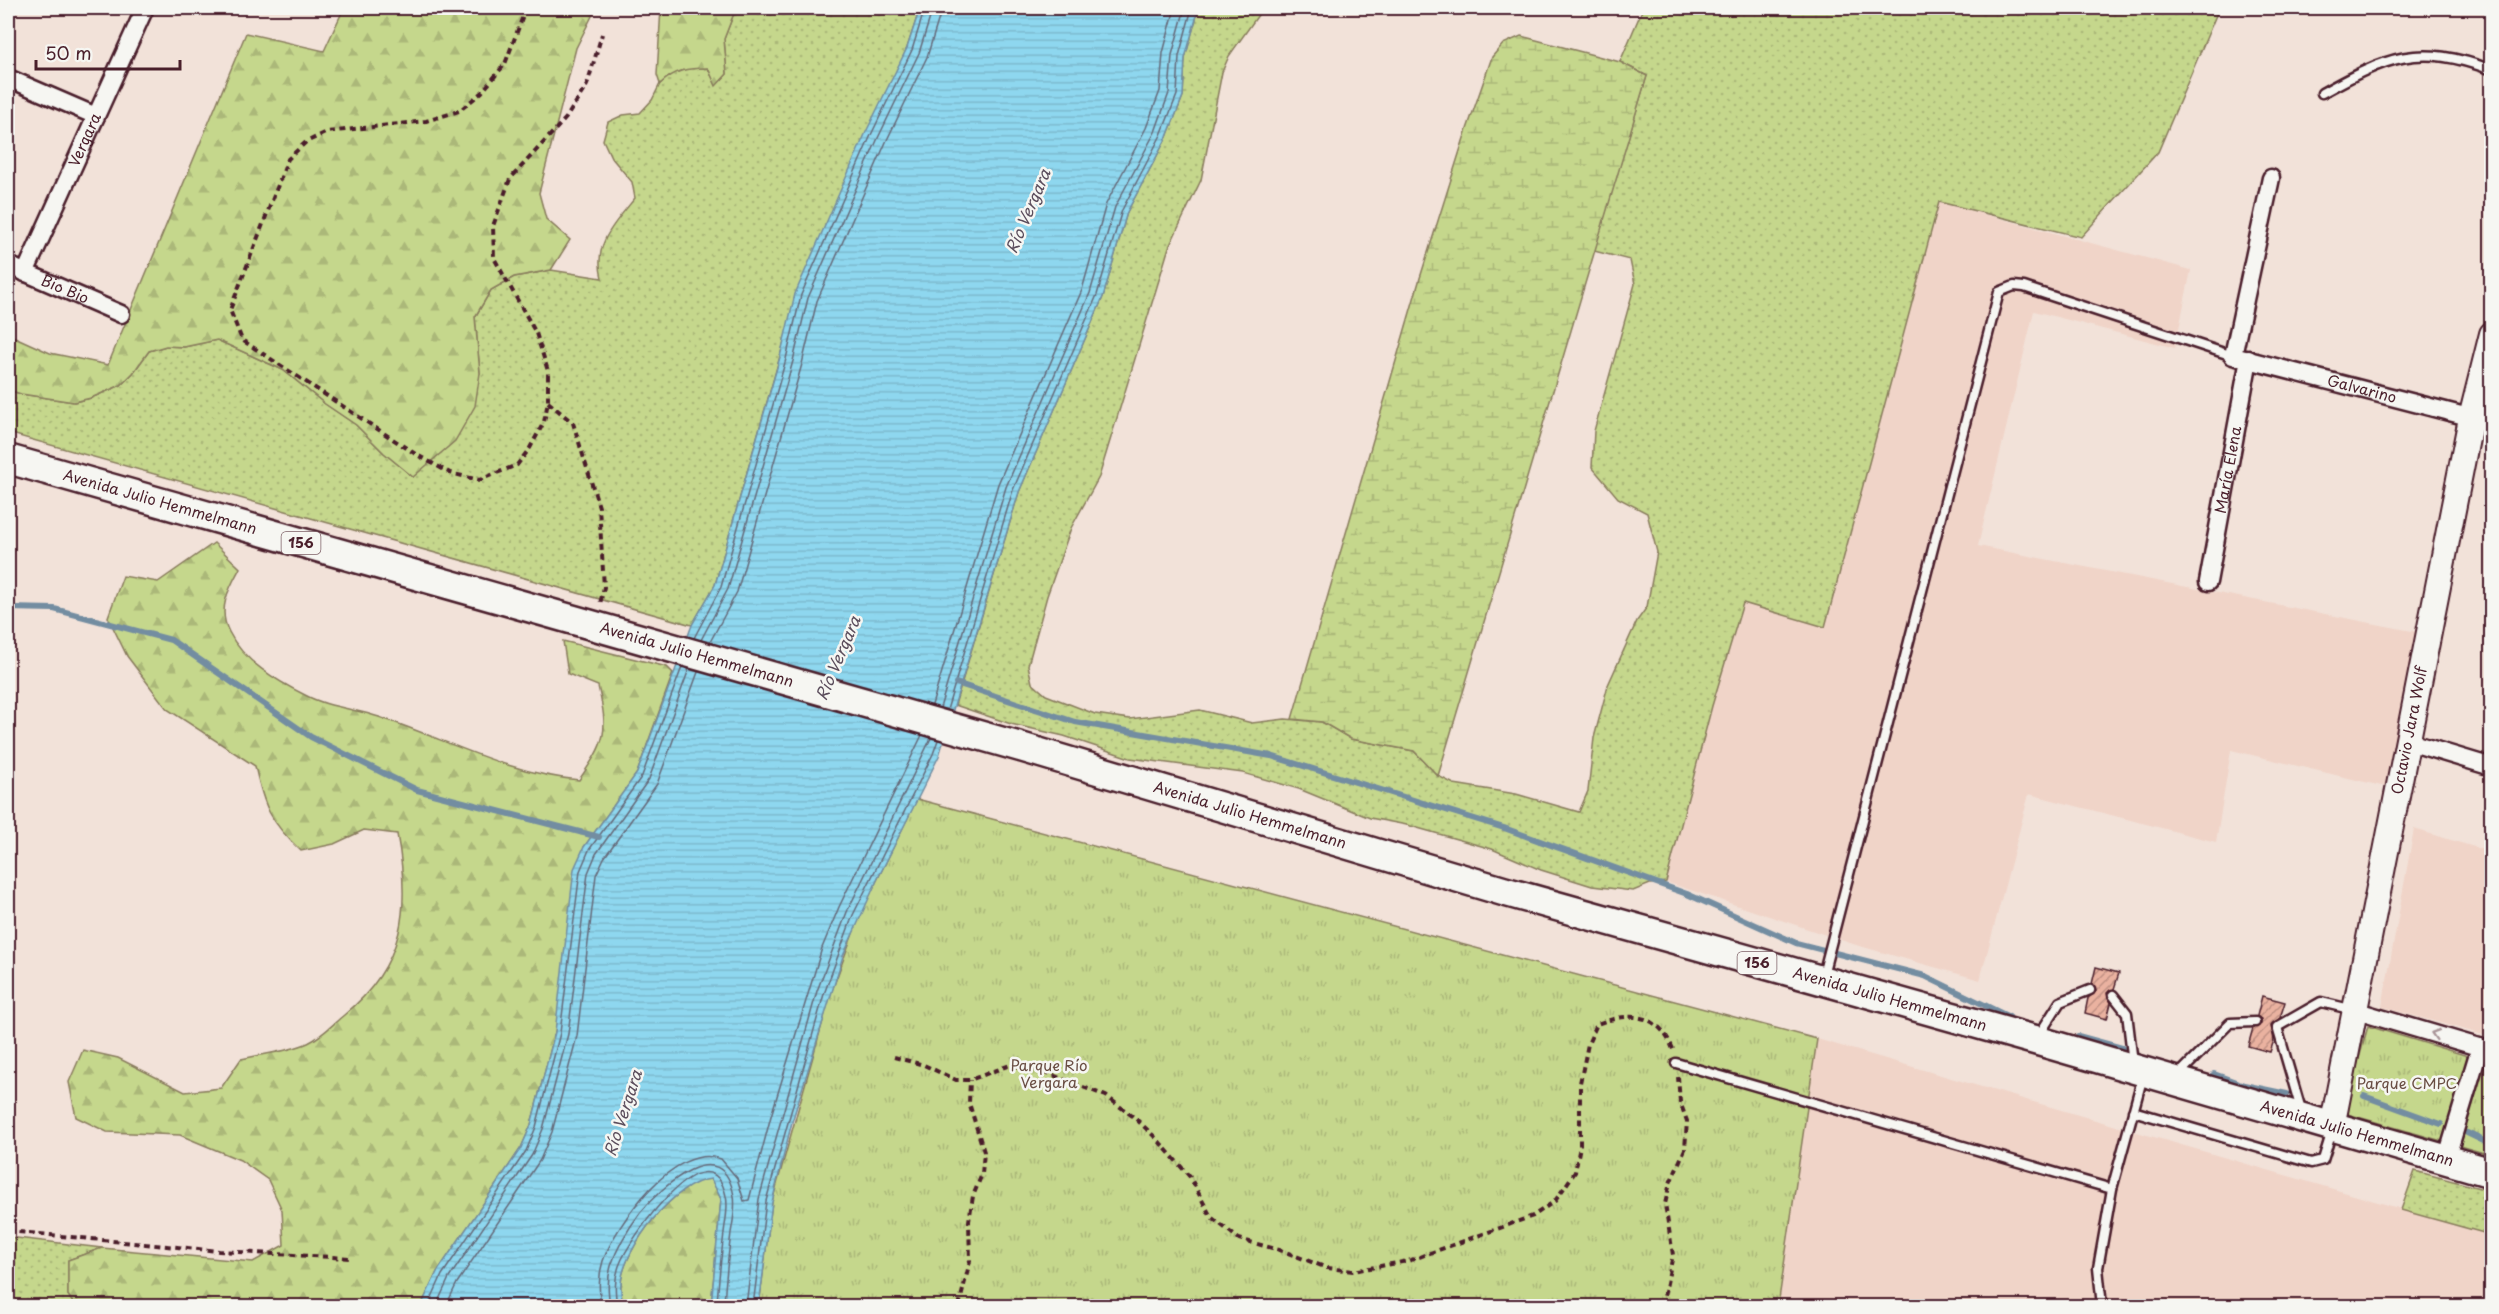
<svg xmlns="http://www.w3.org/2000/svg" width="2499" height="1314" font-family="'Playpen Sans',sans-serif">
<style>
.built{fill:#f0d4c8}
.grass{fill:url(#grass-dots);stroke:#887b5c;stroke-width:1.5}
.forest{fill:url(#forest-firs);stroke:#887b5c;stroke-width:1.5}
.wetland{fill:url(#wetland-marsh);stroke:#887b5c;stroke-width:1.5}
.park{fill:url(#park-tufts);stroke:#887b5c;stroke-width:1.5}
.water{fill:url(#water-rules);stroke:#738da1;stroke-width:1.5}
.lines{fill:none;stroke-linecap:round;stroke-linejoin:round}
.shore{stroke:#656979;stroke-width:1.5}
.stream{stroke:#738da1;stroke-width:6}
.building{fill:url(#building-hatch);stroke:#4a1f2b;stroke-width:1.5}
.service-casing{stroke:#4a1f2b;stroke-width:13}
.minor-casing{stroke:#4a1f2b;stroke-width:21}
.secondary-casing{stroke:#4a1f2b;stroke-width:28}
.trunk-casing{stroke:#4a1f2b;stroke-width:33}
.path{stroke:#4a1f2b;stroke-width:4;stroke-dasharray:6 4.5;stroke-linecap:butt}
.service{stroke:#f6f6f2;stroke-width:8}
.minor{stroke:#f6f6f2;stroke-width:16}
.secondary{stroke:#f6f6f2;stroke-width:24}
.trunk{stroke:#f6f6f2;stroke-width:28}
.oneway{stroke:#a99598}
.labels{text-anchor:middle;stroke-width:5;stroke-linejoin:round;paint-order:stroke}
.shield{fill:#f6f6f2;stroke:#7e6067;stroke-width:1.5}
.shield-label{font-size:14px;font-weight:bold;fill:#4a1f2b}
.street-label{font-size:15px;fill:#4a1f2b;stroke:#f6f6f2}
.park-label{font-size:15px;fill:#694d43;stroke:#f6f6f2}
.water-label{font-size:16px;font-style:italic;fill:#5b4d5c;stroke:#f6f6f2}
</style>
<defs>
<pattern id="grass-dots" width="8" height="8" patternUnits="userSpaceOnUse" patternTransform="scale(1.5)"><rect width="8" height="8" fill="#c5d78c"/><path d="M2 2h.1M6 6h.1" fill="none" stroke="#abb879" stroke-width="1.8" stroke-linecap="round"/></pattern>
<pattern id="forest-firs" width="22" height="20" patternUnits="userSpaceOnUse" patternTransform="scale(1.5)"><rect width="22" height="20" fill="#c5d78c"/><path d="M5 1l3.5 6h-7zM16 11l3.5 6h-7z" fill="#abb879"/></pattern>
<pattern id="wetland-marsh" width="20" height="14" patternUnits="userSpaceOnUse" patternTransform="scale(1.5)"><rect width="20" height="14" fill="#c5d78c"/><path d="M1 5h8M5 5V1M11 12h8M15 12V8" fill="none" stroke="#abb879"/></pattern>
<pattern id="park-tufts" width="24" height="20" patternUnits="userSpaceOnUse" patternTransform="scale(1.5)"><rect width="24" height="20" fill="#c5d78c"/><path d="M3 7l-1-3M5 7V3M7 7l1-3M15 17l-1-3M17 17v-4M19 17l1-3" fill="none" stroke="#abb879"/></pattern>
<pattern id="water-rules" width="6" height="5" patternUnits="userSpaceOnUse" patternTransform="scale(1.5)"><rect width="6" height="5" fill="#8ed7ef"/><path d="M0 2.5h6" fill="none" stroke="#7cb8cd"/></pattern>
<pattern id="building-hatch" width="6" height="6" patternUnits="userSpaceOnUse" patternTransform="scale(1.5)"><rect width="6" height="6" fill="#eab2a0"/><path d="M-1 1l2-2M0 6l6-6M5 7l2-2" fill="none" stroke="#c09083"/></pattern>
</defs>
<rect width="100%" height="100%" fill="#f2e2d9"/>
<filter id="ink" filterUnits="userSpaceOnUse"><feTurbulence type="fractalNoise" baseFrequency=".0167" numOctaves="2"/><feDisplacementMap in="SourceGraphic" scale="12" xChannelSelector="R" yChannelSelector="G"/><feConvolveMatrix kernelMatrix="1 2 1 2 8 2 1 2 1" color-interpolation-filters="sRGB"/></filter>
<g filter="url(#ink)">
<path class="built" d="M1939 202 2191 270 2175 348 2034 311 1978 546 2422 633 2390 788 2231 750 2216 842 2029 794 1980 980 1856 945 1666 882 1712 706 1743 603 1825 626Z
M2414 829 2491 852V1037L2382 1007Z
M1817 1039 2491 1235V1306H1778Z"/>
<path class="grass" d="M736 8H920L907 48 786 335 715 585 692 625 8 433V390L21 394 74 402 91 398 121 385 133 373 149 351 166 346 184 347 217 340 283 370 325 404 356 425 384 453 413 477 480 373 475 317 491 290 514 277 551 270 602 278C593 244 614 224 635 198L632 182 611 157 603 140 608 122 623 115 640 113 652 100 660 84 673 72 691 68H708L716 85 727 74 724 39Z
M1199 8H1263L1229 56 1222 72 1201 180 1169 247 1099 477 1071 528 1047 596 1028 665 1032 683 1046 695 1095 714 1130 719 1200 710 1252 723 1285 719 1322 722 1351 739 1414 751 1438 776 1454 784 1516 794 1579 812 1588 791 1594 738 1608 685 1637 621 1647 607 1657 552 1647 513 1618 498 1592 467 1594 431 1635 284 1630 260 1594 251 1647 76 1620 62 1643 8H2219L2158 152 2081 237 1939 202 1825 627 1743 603 1712 706 1666 882 1650 884 1633 891 1592 886 1541 870 1492 849 1407 825 1370 818 1299 789 1243 773 1130 758 1064 736 1011 724 955 705 1019 492 1103 297 1127 212 1167 137 1183 96 1185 58Z
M2415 1171 2491 1191V1235L2401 1210Z
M8 1237 102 1248 68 1260V1295L75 1306H8Z"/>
<path class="forest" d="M344 8H596L576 48 539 193 546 219 570 240 551 270 514 277 491 290 475 317 480 373 475 406 455 441 413 477 384 453 356 425 325 404 283 370 217 340 184 347 166 346 149 351 133 373 121 385 91 398 74 402 21 394 8 390V334L50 353 108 365 246 33 324 51Z
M661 8H736L724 39 727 74 716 86 708 68C687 68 675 70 660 84L657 75Z
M214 543 240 568C229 588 217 609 229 632 243 661 277 681 305 695 327 707 356 709 379 717 446 739 508 774 579 780 606 741 609 733 598 686L568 674 563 641 667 667 673 673 637 773 584 847 555 1032 531 1125 521 1148 437 1272 421 1306H75L68 1295V1260L102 1248 253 1262 284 1245 282 1210 268 1180 240 1160 180 1135 107 1132 76 1117 69 1082 83 1050 118 1058 185 1092 221 1088 241 1059C262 1054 288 1052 308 1043 321 1037 333 1024 344 1015 405 965 411 908 397 834L364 830 334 844 301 851C270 822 264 807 255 766L167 709 127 656 108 617 123 576 158 582Z
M711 1178 721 1199 711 1306H623C622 1299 620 1291 621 1283 624 1247 675 1182 711 1178Z"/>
<path class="wetland" d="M1521 36 1620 62 1647 76 1438 776 1414 751 1351 739 1322 722 1292 719 1420 278 1464 138 1492 57 1503 44Z"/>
<path class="park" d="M917 799 1817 1039 1778 1306H759L772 1202 830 996 859 917Z
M2368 1026 2491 1063V1155L2344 1113Z"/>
<path class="water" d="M920 8H1199L1185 58 1183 96 1167 137 1127 212 1103 297 1019 492 939 756 878 878 843 956 792 1122 772 1202 759 1306H711L721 1199 711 1179C674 1182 624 1248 621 1283 620 1291 622 1299 623 1306H421L437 1272 521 1148 531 1125 555 1032 574 869 584 847 637 773 692 625 715 585 780 357 795 294 866 132 907 48Z"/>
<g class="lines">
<path class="shore" d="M694 638 721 587 786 359 801 295 871 135 912 50 925 8
M701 640 728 589 793 361 808 298 878 138 919 53 933 8
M710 642 737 592 802 364 817 301 886 142 927 57 942 8
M932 705 998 484 1082 290 1106 204 1146 128 1160 91 1163 53 1175 8
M940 708 1006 487 1090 293 1115 207 1155 132 1169 93 1172 55 1185 8
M947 710 1013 490 1097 295 1122 210 1161 135 1177 95 1179 56 1192 8
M428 1306 442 1275 526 1151 536 1127 560 1033 580 871 589 850 642 776 682 667
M436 1306 449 1278 532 1155 543 1129 568 1034 588 873 596 854 649 779 689 669
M446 1306 457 1283 540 1160 552 1132 577 1036 596 875 604 858 657 784 698 672
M601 1306C599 1290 598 1277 603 1261 616 1224 675 1141 721 1159L737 1178 744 1201 749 1200 771 1116 822 948 839 907 922 735
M610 1306C608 1292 607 1280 611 1266 617 1247 628 1229 640 1213 662 1186 722 1131 734 1196 736 1208 733 1221 731 1233 728 1258 725 1282 724 1306
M617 1306C615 1292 614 1280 619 1266 629 1238 710 1124 726 1196 729 1208 725 1222 724 1233 721 1258 718 1282 717 1306
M746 1306 759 1199 817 991 847 912 931 738
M753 1306 766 1201 824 994 853 915 933 754 938 740"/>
<path class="stream" d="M8 608 54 609 171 640 311 737 417 790 599 837
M956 683 1075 722 1271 756 1504 828 1687 894 1796 943 1925 976 2009 1017
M2078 1036 2122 1048
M2214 1074 2244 1085 2287 1094
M2364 1096 2441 1124
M2467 1133 2492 1145"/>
</g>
<path class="building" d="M2096 967 2119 973 2114 989 2107 993 2111 1003 2107 1019 2085 1013 2088 998 2096 991 2092 984Z
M2262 996 2285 1002 2280 1018 2271 1025 2274 1040 2270 1052 2248 1046 2253 1028 2261 1024V1019L2257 1016Z"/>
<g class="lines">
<g class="service-casing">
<path id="service" d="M2322 93C2387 57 2418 42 2492 70
M1823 975 1999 292 2014 286 2024 287 2233 356
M2113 995 2127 1013 2133 1063
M2039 1035 2060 1002 2090 990
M1676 1063 2112 1189 2143 1076
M2178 1075 2230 1023 2255 1022
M2133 1111 2311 1163 2323 1160 2332 1131
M2302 1113 2277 1027 2321 1002 2354 1010
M2102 1306 2098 1268 2112 1189"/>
</g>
<g class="minor-casing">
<g id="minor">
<path d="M8 78 96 116"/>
<path id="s1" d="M2271 178 2233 356 2492 423"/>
<path id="s2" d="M8 265 121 314"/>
<path id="s3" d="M25 273 145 8"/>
<path id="s4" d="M2208 582 2249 359"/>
<path d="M2409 742 2492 767"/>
<path d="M2357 1011 2492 1051"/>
<path d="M2446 1160 2480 1047"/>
</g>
</g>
<g class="secondary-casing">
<g id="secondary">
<path id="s5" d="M2332 1127 2471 418 2492 334"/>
</g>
</g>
<g class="trunk-casing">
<g id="trunk">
<path id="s6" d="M8 459 1024 748 1503 891 2035 1040 2492 1173"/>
</g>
</g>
<path class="path" d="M526 8 505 64 482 92 459 111 426 121 327 132 306 142 288 159 230 310 242 340 417 455 450 473 479 480 517 465 530 448 544 422 548 402V371L536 333 494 258 493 226 510 179 566 118 587 85 602 34
M548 402 573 423 599 507 604 587 600 604
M894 1057 924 1065 956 1080H970L1010 1065 1040 1070 1106 1096 1135 1118 1157 1139 1190 1177 1211 1217 1239 1239 1283 1251 1327 1268 1353 1271 1408 1261 1533 1216 1555 1201 1575 1172 1580 1146V1083L1588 1044 1597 1024C1632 1011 1660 1013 1674 1052
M8 1231 219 1251 350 1258
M959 1306 970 1261 969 1221 973 1196 982 1174 984 1152 969 1103 970 1080
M1662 1306 1673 1255 1665 1204 1670 1183 1685 1149 1687 1121 1680 1102 1678 1077"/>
<use href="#service" class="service"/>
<use href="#minor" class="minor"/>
<use href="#secondary" class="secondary"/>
<use href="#trunk" class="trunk"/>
</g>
<defs><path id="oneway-chevron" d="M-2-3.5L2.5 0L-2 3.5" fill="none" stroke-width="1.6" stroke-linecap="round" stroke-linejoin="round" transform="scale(1.5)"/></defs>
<use class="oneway" href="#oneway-chevron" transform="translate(2435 1034) rotate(-163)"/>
</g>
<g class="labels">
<g class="shield">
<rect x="281.5" y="532" width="39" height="22" rx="4.5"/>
<rect x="1737.5" y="952" width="39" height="22" rx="4.5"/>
</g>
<g class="shield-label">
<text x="301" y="548">156</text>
<text x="1757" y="968">156</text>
</g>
<g class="street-label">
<text dy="5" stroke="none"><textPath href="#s3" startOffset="146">Vergara</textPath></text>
<text dy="5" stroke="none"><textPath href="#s2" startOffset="62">Bio Bio</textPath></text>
<text dy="5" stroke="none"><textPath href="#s1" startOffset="315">Galvarino</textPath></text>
<text dy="5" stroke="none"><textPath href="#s4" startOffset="114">María Elena</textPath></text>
<text dy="5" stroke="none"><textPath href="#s6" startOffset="158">Avenida Julio Hemmelmann</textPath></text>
<text dy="5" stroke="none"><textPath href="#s6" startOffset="716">Avenida Julio Hemmelmann</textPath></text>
<text dy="5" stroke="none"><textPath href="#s5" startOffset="404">Octavio Jara Wolf</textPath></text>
<text dy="5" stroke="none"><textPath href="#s6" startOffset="1292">Avenida Julio Hemmelmann</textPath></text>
<text dy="5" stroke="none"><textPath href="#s6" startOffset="1958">Avenida Julio Hemmelmann</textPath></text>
<text dy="5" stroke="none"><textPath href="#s6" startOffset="2444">Avenida Julio Hemmelmann</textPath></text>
</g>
<g class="park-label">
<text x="1049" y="1071">Parque Río<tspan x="1049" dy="17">Vergara</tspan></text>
<text x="2407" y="1089">Parque CMPC</text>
</g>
<g class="water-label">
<text transform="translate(1028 211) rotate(-67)" y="6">Río Vergara</text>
<text transform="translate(838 658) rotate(-67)" y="6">Río Vergara</text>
<text transform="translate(623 1113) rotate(-72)" y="6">Río Vergara</text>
</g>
</g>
<rect width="2499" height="1314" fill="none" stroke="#f6f6f2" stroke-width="30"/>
<rect x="15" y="15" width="2469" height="1284" fill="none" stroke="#4a1f2b" stroke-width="2" filter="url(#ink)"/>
<path d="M36 60v9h144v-9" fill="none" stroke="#4a1f2b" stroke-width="3"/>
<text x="45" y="60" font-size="18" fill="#4a1f2b" stroke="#f6f6f2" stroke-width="4.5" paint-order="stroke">50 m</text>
</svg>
